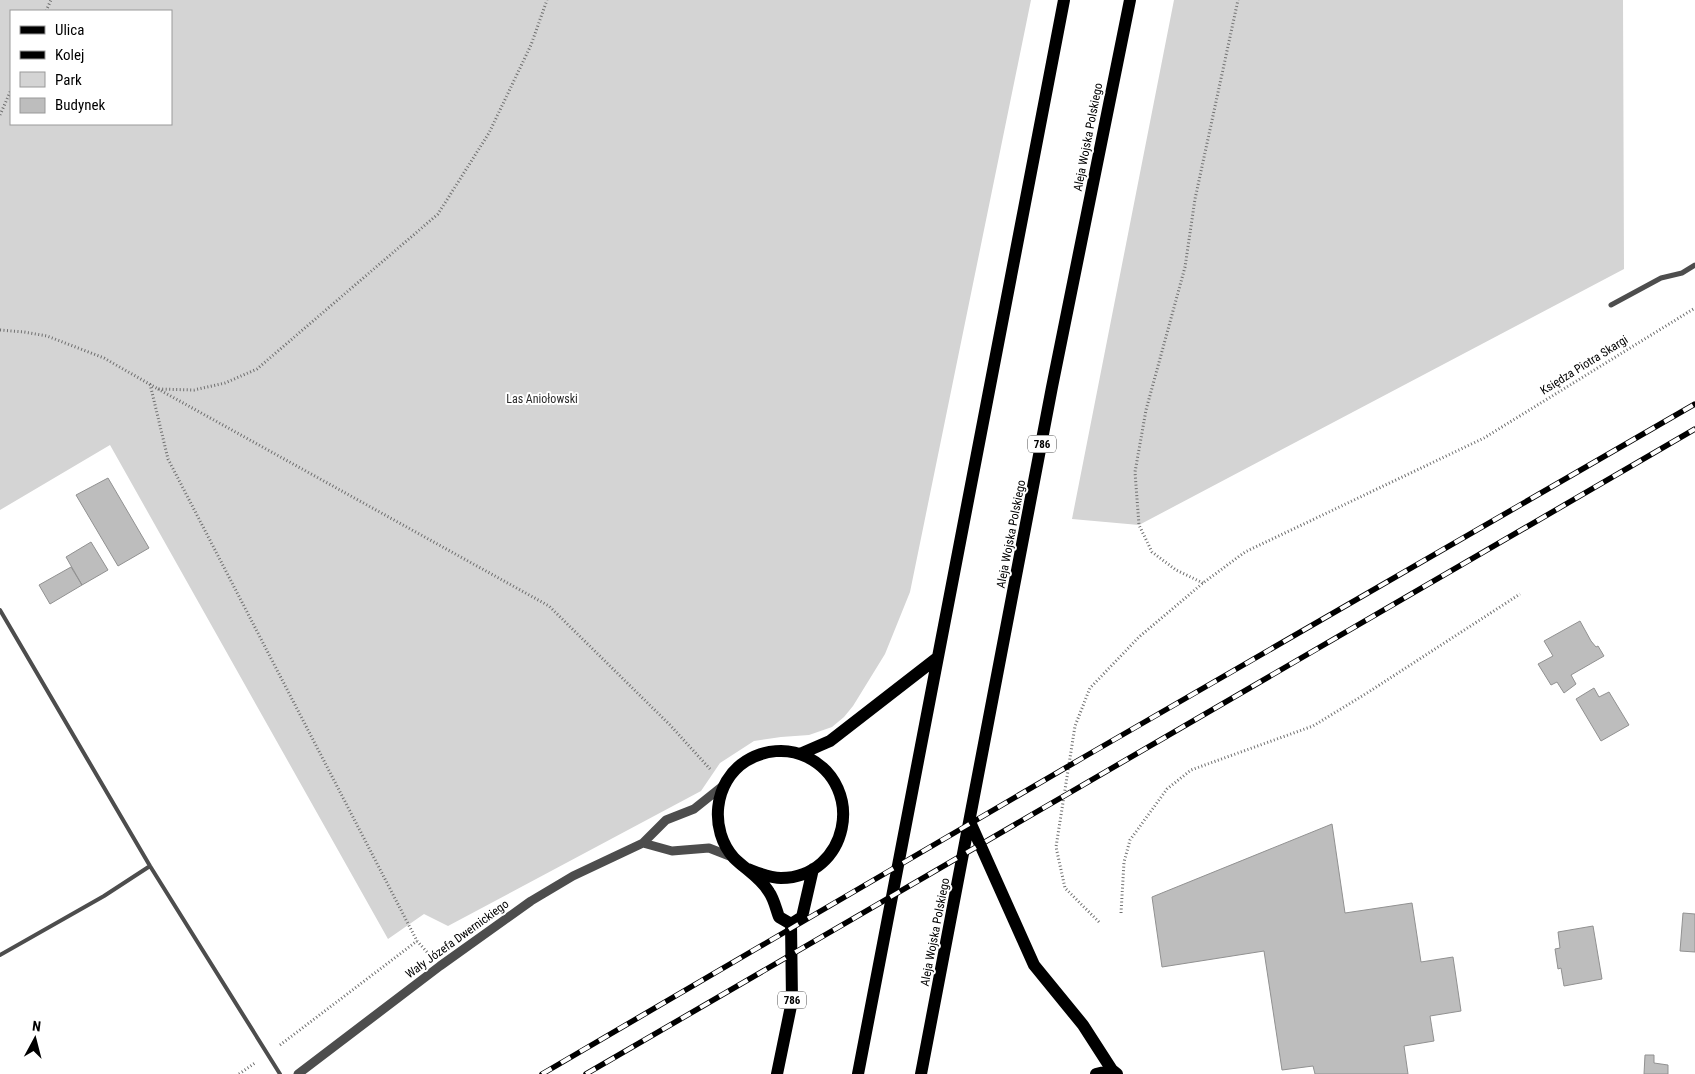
<svg xmlns="http://www.w3.org/2000/svg" width="1695" height="1074" font-family="'Roboto Condensed',sans-serif">
<style>
.green{fill:#d4d4d4;fill-rule:evenodd}
.building{fill:#bdbdbd;stroke:#919191}
.lines{fill:none;stroke-linecap:round;stroke-linejoin:round}
.path{stroke:#6f6f6f;stroke-width:3;stroke-dasharray:1 2.5;stroke-linecap:butt}
.service{stroke:#4d4d4d;stroke-width:4}
.minor{stroke:#4d4d4d;stroke-width:5}
.tertiary{stroke:#4d4d4d;stroke-width:9}
.primary{stroke:#000;stroke-width:12}
.rail-casing{stroke:#000;stroke-width:5.5}
.rail{stroke:#fff;stroke-width:4;stroke-dasharray:11;stroke-linecap:butt}
.labels{text-anchor:middle;stroke-width:4;stroke-linejoin:round;paint-order:stroke}
.shield{fill:#fff;stroke:#4c4c4c;stroke-width:1}
.shield-label{font-size:11px;font-weight:bold;fill:#000}
.street-label{font-size:12px;fill:#000;stroke:#fff}
.park-label{font-size:12px;fill:#2b2b2b;stroke:#fff}
</style>
<rect width="100%" height="100%" fill="#fff"/>
<path class="green" d="M0 0H1031L910 592 885 654 853 706 844 717 832 727 809 735 781 737 754 741 720 763 701 791 448 926 424 914 388 939 110 445 0 510ZM171 11V124H11V11Z
M1174 0H1623L1624 269 1139 525 1072 519Z"/>
<path class="building" d="M108 478 149 548 118 566 76 495Z
M91 542 108 570 82 585 66 557Z
M71 567 82 585 50 604 39 585Z
M1580 621 1591 641 1596 647 1598 646 1604 656 1571 675 1576 684 1564 693 1557 682 1551 685 1538 664 1553 656 1544 641Z
M1594 688 1599 697 1609 692 1629 725 1601 741 1576 699Z
M1332 824 1345 913 1412 903 1421 962 1453 957 1461 1011 1430 1016 1434 1041 1404 1046 1408 1074H1315L1313 1066 1282 1070 1264 951 1162 967 1152 897Z
M1683 913 1695 914V952L1680 951Z
M1593 926 1602 979 1564 986 1561 968 1558 969 1555 949 1560 948 1558 932Z
M1645 1055H1654V1063L1668 1065V1074H1644Z"/>
<g class="lines">
<path class="path" d="M46 11 51 0
M0 115 11 90
M0 330 24 332 47 336 104 358 158 389 194 390 225 383 257 369 438 214 489 133 531 45 547 0
M150 384 168 459 417 941 427 952
M158 389 549 606 670 725 710 769
M1203 583 1176 570 1152 552 1139 525 1135 472 1146 410 1185 267 1195 199 1238 0
M1121 913 1124 862 1130 840 1167 789 1191 770 1313 726 1367 693 1520 594
M1099 922 1065 888 1056 847 1075 726 1090 688 1139 637 1203 583 1245 552 1484 438 1695 308
M280 1045 417 941
M239 1074 255 1063"/>
<path class="service" d="M0 610 150 866 280 1074
M0 955 104 896 150 866"/>
<path class="minor" d="M1611 305 1661 278 1682 273 1695 265"/>
<path class="tertiary" d="M643 843 672 851 709 848 732 857
M298 1074 440 966 531 901 573 876 643 843 666 820 694 809 724 785"/>
<path class="primary" d="M800 754 830 741 937 658
M970 822 1034 965 1083 1025 1112 1070 1117 1074
M748 869C758 873 769 878 781 878 848 877 867 787 807 757 787 747 764 750 746 761 713 782 709 830 734 858 745 869 761 878 769 892 774 899 776 909 779 917L791 924
M791 924 802 917 813 869
M777 1074 792 1001 791 924
M858 1074 1064 0
M921 1074 1052 387 1130 0
M1096 1074 1112 1070"/>
<g class="rail-casing">
<path id="rail" d="M542 1074 1084 757 1695 404
M586 1074 1695 429"/>
</g>
<use href="#rail" class="rail"/>
</g>
<g class="labels">
<g class="shield">
<rect x="1028" y="435.5" width="28" height="17" rx="4"/>
<rect x="778" y="991.5" width="28" height="17" rx="4"/>
</g>
<g class="shield-label">
<text x="1042" y="448">786</text>
<text x="792" y="1004">786</text>
</g>
<g class="street-label">
<text transform="translate(1088 137) rotate(-79)" y="4">Aleja Wojska Polskiego</text>
<text transform="translate(1584 365) rotate(-32)" y="4">Księdza Piotra Skargi</text>
<text transform="translate(1011 534) rotate(-79)" y="4">Aleja Wojska Polskiego</text>
<text transform="translate(935 932) rotate(-79)" y="4">Aleja Wojska Polskiego</text>
<text transform="translate(457 939) rotate(-36)" y="4">Wały Józefa Dwernickiego</text>
</g>
<g class="park-label">
<text x="542" y="403">Las Aniołowski</text>
</g>
</g>
<rect x="10" y="10" width="162" height="115" fill="#ffffff" stroke="#999999"/>
<rect x="20" y="26" width="25" height="8" fill="#000000" stroke="#999999"/>
<text x="55" y="35" font-size="15" fill="#000000">Ulica</text>
<rect x="20" y="51" width="25" height="8" fill="#000000" stroke="#999999"/>
<text x="55" y="60" font-size="15" fill="#000000">Kolej</text>
<rect x="20" y="72" width="25" height="15" fill="#d4d4d4" stroke="#999999"/>
<text x="55" y="85" font-size="15" fill="#000000">Park</text>
<rect x="20" y="98" width="25" height="15" fill="#bdbdbd" stroke="#999999"/>
<text x="55" y="110" font-size="15" fill="#000000">Budynek</text>
<g transform="translate(35 1039) rotate(7)" stroke="#ffffff" stroke-width="4" paint-order="stroke">
<path d="M0-4L9 19L0 12L-9 19Z" fill="#000000"/>
<text y="-8" font-size="14" font-weight="bold" text-anchor="middle" fill="#000000">N</text>
</g>
</svg>
